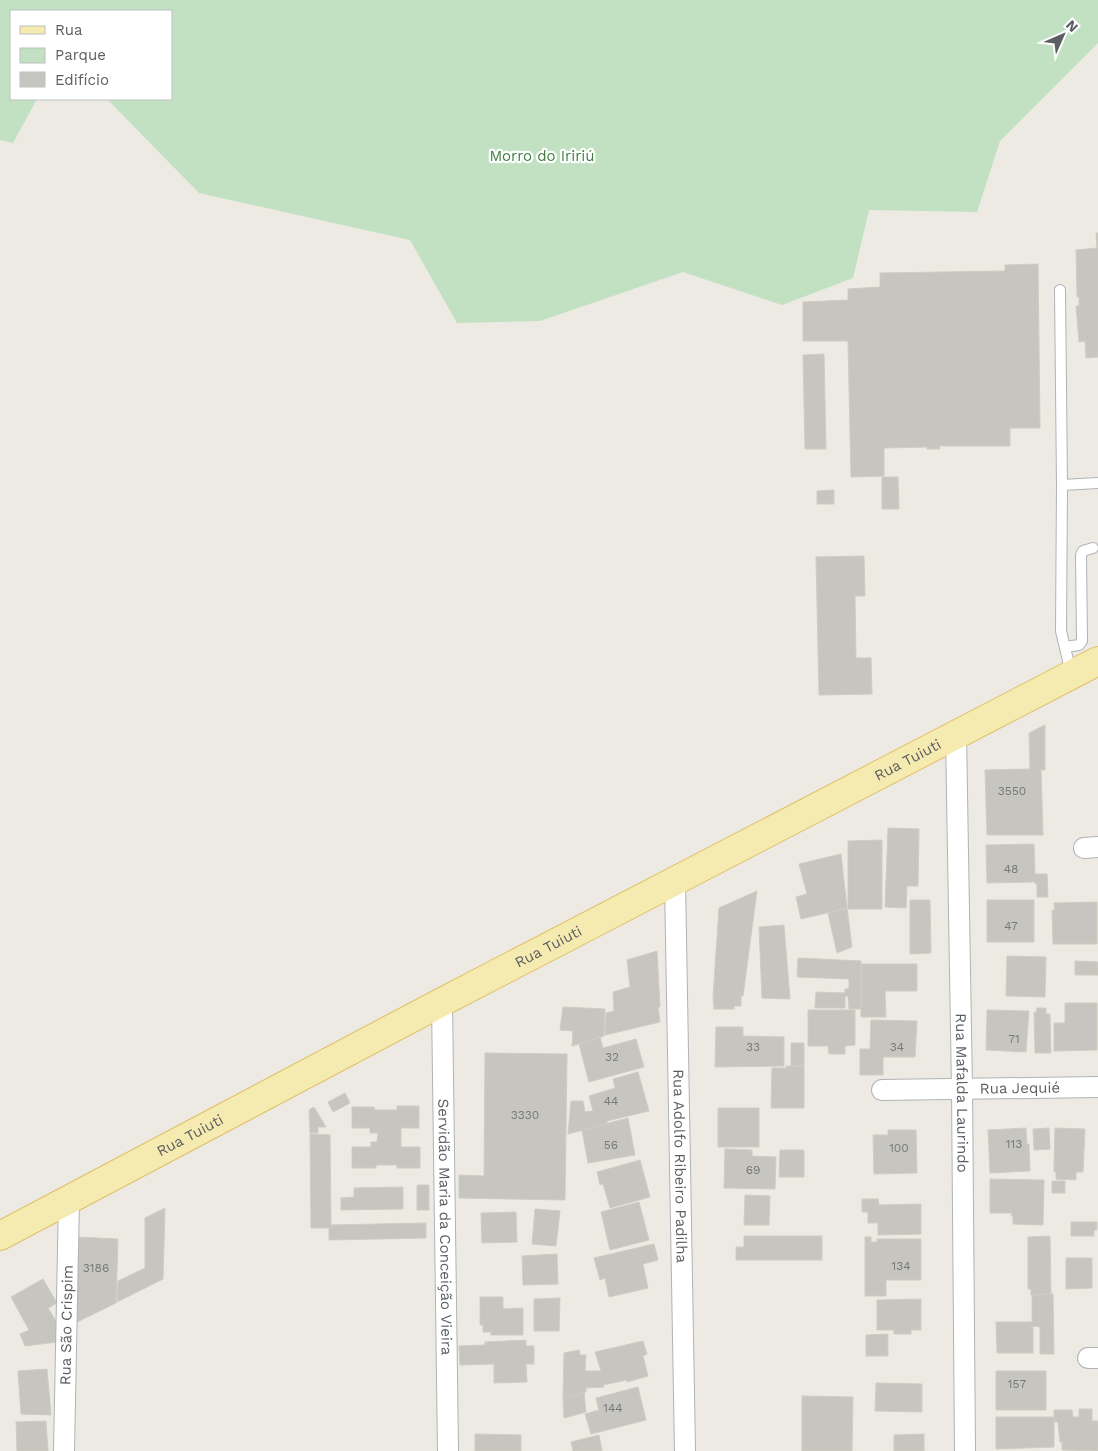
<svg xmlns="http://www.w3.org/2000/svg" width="1098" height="1451" font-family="'Work Sans',sans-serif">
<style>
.green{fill:#c2e1c2}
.building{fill:#c7c5c0;stroke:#d0ccc2}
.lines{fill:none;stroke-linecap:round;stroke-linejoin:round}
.lane-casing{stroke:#b0b3b7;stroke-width:12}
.street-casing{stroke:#b0b3b7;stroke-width:22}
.primary-casing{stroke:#e1bf68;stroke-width:30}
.lane{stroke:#fff;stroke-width:10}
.street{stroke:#fff;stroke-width:20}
.primary{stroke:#f5eaaf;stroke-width:28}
.labels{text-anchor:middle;stroke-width:4.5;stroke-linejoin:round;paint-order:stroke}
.number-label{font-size:12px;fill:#76787a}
.park-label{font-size:15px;fill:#3e7e41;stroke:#fff}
.street-label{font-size:15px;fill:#5b5e62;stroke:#fff}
</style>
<rect width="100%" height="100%" fill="#eceae3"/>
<path class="green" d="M0 0H1098V43L1000 141 977 212 869 210 853 278 782 305 683 272 540 321 457 323 410 240 199 193 107 99H171V11H11V99H37L13 143 0 140Z"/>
<path class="building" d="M1096 233H1098V357L1086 358 1085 341 1079 342 1076 306H1079V297H1077L1076 250 1097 248Z
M1038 264 1040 428H1010V446H939L940 449H927V447L884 448V476L851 477 848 341H803V302L848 300V289L880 287V273L1005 271V265Z
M824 354 826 449H805L803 355Z
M882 477H898L899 509H882Z
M834 490V504H817V491Z
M864 556 865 596H855L856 658H871L872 694 819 695 816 557Z
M1045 725V770H1041L1043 835H987L985 770 1030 769 1029 733Z
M888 828 919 829 918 886H907L906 908 885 907Z
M882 840V909H848V841Z
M1034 844 1035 874H1047L1048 897H1037V884H1035V882L987 883 986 845Z
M841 854 847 908 801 919 796 897 807 894 799 864Z
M757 891 743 996H741V1006H734V1009H714L713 997 719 908Z
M910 900H930L931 953 910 954Z
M987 900H1034V942H987Z
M1097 902V944H1053L1052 910H1055L1054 903Z
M847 908 852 947 837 953 828 913Z
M784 925 790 999 762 998 759 927Z
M657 951 660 1007H658L660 1022 605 1035 606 1013 614 1011 613 992 630 987 627 960Z
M1007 956 1046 957 1045 997 1006 996Z
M798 958 861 961V1009H849L848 996H845V1008H815L816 992 845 993V989H849V979L797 977Z
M1075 961 1098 962V975H1075Z
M861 964H917V991H885L886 1017H861Z
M1065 1003H1097V1050L1054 1051V1023H1065Z
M563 1007 605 1009 604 1036 572 1046 573 1031 560 1030Z
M1037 1008H1046V1014H1050L1051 1053H1035L1034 1012 1036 1013Z
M808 1010H855V1045L845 1046V1054H829L828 1046H808Z
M987 1010 1029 1011 1026 1052 986 1050Z
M871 1020 917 1021 915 1057H883V1075H860V1049H870Z
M716 1027H743V1036L784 1037V1066L715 1067Z
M600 1037 603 1048 636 1039 644 1067 589 1082 579 1044Z
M791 1043H804V1066H791Z
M485 1053 567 1054 565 1200 459 1198V1175L484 1176Z
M786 1066H804V1108H771L772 1068H787Z
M638 1072 649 1111 607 1121V1124L568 1134 571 1101H583L585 1112 593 1111 589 1096 615 1088 613 1079Z
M345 1093 350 1103 333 1112 328 1102Z
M397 1106H419V1128H401V1147H420V1168H397V1165H376V1168H352V1147H371V1142H377L378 1133H370V1128H352V1107H374L375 1110H397Z
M314 1107 326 1127H318V1133H310L309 1110Z
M718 1108H759V1147H718Z
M628 1118 635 1155 588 1163 582 1130Z
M1026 1128 1027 1144H1029L1030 1171 990 1173 988 1130Z
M1049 1128 1050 1149 1034 1150 1033 1129Z
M1055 1128 1085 1129 1083 1172H1076V1180L1056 1179V1172H1054V1164Z
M888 1130H916L917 1173 874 1174 873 1135H888Z
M310 1134 330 1135 331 1225 426 1223V1238L329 1240V1228H311Z
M725 1149 752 1150V1156L776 1157 775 1189 724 1188Z
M780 1150H804V1177H779Z
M640 1160 650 1197 610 1208 603 1184 600 1185 597 1172Z
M990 1179 1044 1180 1043 1225 1013 1224V1216H1011L1012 1213H990Z
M1052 1181H1065V1193H1052Z
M417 1185H429V1210H417Z
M403 1187V1209L341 1210V1198L354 1197V1188Z
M745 1195 770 1196 769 1225H744Z
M862 1199H878L879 1205 921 1204V1234L878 1235V1223H868V1212H862Z
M639 1202 649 1240 610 1250 601 1212Z
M165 1208 163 1279 117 1302 118 1281 145 1268V1218Z
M535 1209 560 1211 556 1246 532 1244Z
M516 1212 517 1242 482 1243 481 1213Z
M1071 1222H1097V1230H1094V1236H1071Z
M744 1236H822V1260H736V1247H744Z
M1050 1236 1051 1294 1031 1295V1289H1028V1237Z
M77 1237 118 1239 116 1303 71 1325Z
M865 1237H871V1242H877V1239H921V1280H886V1296H865Z
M654 1244 658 1260 643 1264 648 1288 609 1297 605 1278 600 1280 594 1258Z
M557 1254 558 1284 523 1285 522 1256Z
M1066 1258H1092V1288L1066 1289Z
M43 1279 57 1303 48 1308 57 1323 55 1324 58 1328 57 1342 25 1346 20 1334 29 1330 11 1297Z
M1051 1294H1053L1054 1354H1040V1327L1033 1326V1353H997L996 1322H1032V1295Z
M480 1297H503V1309L523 1308V1335H491V1332H483V1325H480Z
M560 1298 559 1331H534V1299Z
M921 1299V1330H911V1334H894V1330H877V1300Z
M888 1334V1356H866V1335Z
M526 1340V1346H534V1364H526L527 1382 494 1383V1364L460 1365 459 1346 485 1345V1342Z
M643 1341 647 1354 643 1356 648 1376 627 1382V1380L603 1385 604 1387 586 1388V1392L563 1398 564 1353 579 1350 580 1355H586L585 1371H601L595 1352Z
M47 1369 51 1415 21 1414 18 1371Z
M996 1371H1046V1410H996Z
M876 1383 922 1384V1412L875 1411Z
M638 1387 646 1420 591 1434 585 1414 599 1410 596 1398Z
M584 1393 586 1412 564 1418 563 1398Z
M802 1396 853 1397 852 1451H802Z
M1079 1409H1092V1421H1098V1451L1062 1450V1442H1060L1058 1422H1054V1410H1072L1073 1417H1079Z
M996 1417H1054V1447L996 1449Z
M46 1421 48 1451H17L16 1422Z
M475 1434 521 1435V1451H475Z
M924 1434V1451H894V1435Z
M599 1435 602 1451H573L571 1442Z"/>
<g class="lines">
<g class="lane-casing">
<path id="lane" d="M1060 290 1062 485 1061 631 1071 673
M1062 485 1098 483
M1065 647 1079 645 1082 641 1081 555 1083 551 1093 548"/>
</g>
<g class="street-casing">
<g id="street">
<path id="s1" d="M956 734 962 1089 965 1451"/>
<path d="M1084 848 1098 847"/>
<path id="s2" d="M675 881 685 1451"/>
<path id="s3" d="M442 1002 448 1451"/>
<path id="s4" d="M882 1090 1098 1087"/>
<path d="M1088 1358H1098"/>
<path id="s5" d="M64 1451 69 1199"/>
</g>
</g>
<g class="primary-casing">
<g id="primary">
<path id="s6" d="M0 1236 442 1002 1098 661"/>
</g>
</g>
<use href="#lane" class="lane"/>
<use href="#street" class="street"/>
<use href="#primary" class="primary"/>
</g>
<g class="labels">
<g class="number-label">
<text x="1012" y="795">3550</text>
<text x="1011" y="873">48</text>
<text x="1011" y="930">47</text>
<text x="1014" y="1043">71</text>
<text x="753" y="1051">33</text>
<text x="897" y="1051">34</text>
<text x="612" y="1061">32</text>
<text x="611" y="1105">44</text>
<text x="525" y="1119">3330</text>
<text x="1014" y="1148">113</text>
<text x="611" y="1149">56</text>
<text x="899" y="1152">100</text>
<text x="753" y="1174">69</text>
<text x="901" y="1270">134</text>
<text x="96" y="1272">3186</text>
<text x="1017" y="1388">157</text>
<text x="613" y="1412">144</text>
</g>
<g class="park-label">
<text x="542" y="161">Morro do Iririú</text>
</g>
<g class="street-label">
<text dy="5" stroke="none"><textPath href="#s6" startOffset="1025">Rua Tuiuti</textPath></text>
<text dy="5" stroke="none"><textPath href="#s6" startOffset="620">Rua Tuiuti</textPath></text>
<text dy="5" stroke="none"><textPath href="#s4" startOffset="138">Rua Jequié</textPath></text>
<text dy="5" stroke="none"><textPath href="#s1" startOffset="359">Rua Mafalda Laurindo</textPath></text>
<text dy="5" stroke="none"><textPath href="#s6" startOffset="215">Rua Tuiuti</textPath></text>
<text dy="5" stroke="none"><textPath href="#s2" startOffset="285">Rua Adolfo Ribeiro Padilha</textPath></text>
<text dy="5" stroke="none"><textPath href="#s3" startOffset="225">Servidão Maria da Conceição Vieira</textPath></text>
<text dy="5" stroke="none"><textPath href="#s5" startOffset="126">Rua São Crispim</textPath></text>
</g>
</g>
<rect x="10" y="10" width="162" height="90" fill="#ffffff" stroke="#bdbfc0"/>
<rect x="20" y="26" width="25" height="8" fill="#f5eaaf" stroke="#bdbfc0"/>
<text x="55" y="35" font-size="15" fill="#5b5e62">Rua</text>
<rect x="20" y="48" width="25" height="15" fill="#c2e1c2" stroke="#bdbfc0"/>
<text x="55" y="60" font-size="15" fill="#5b5e62">Parque</text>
<rect x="20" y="72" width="25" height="15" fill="#c7c5c0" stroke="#bdbfc0"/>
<text x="55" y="85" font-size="15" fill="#5b5e62">Edifício</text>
<g transform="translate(1063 35) rotate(45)" stroke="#ffffff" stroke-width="4" paint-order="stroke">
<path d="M0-4L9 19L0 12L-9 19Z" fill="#5b5e62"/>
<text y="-8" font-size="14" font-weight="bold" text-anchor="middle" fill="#5b5e62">N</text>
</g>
</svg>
